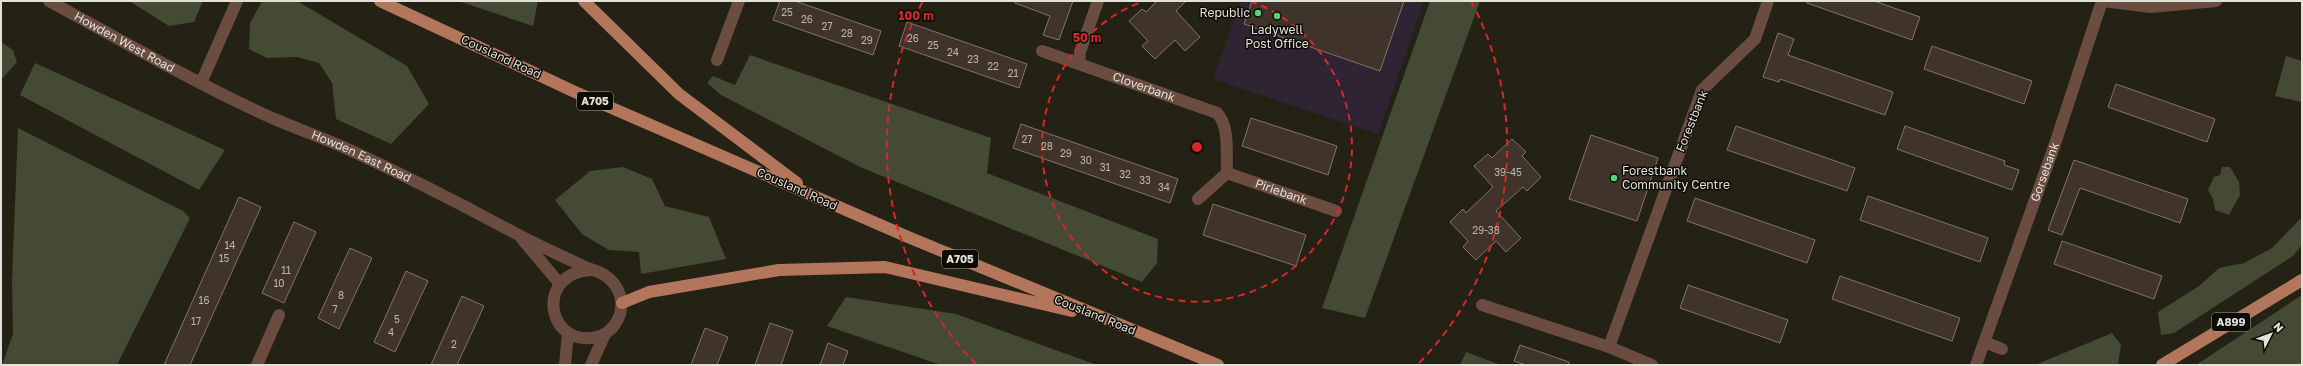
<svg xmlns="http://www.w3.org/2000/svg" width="2303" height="366" font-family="'Golos Text',sans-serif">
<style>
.commercial{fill:#2e2433}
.green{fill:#444a33}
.building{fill:#40342a;stroke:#817368}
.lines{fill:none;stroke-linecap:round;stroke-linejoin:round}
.minor{stroke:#6b4c40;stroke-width:12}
.major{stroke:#b3765c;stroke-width:12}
.ring{fill:none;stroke:#d62828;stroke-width:2;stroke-dasharray:7 5}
.poi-dot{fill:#51d674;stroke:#0c0b06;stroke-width:1.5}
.labels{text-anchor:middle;stroke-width:3;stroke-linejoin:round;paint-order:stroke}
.number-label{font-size:10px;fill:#bab6ac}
.shield{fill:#0c0b06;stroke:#a2a199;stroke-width:1}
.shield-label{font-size:11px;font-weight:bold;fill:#e2e1d8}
.poi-label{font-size:12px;fill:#e2e1d8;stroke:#0c0b06;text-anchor:end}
.street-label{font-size:12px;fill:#e2e1d8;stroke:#0c0b06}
.centre{fill:#d62828;stroke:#0c0b06;stroke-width:2}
.ring-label{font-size:12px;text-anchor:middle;font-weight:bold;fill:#d62828;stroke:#0c0b06;stroke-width:3;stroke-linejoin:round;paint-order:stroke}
</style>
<rect width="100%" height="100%" fill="#242214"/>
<path class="commercial" d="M1241 1H1424L1378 134 1213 79Z"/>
<path class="green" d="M129 1H203L194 22 169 26Z
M262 1H297L407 66 429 104 391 144 336 119 332 83 319 63 297 57 267 58 249 49 250 23Z
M458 1H538L533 26Z
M1430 1H1480L1365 318 1322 308Z
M1 42 13 50 17 62 1 80Z
M750 55 991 138 987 173 1158 239 1157 263 1142 282 860 167 721 95 707 83 713 76 735 85Z
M2286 56 2302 61V102L2275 96Z
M35 63 225 150 199 190 20 95Z
M18 128 183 211 190 218 117 365H2L13 334 12 281Z
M623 167 652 179 665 206 709 217 726 259 641 274 639 252 609 250 582 234 555 200 590 171Z
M2222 167H2230L2239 182 2240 195 2229 215 2215 210 2213 199 2208 190 2214 177 2220 175Z
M2302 217V245L2293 256 2174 333 2161 335 2158 312 2199 286 2219 268 2244 263 2272 248Z
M2302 295V365H2196Z
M846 297 956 314 1097 365H941L827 326Z
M2112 333 2121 345 2118 365H2035Z
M1466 352 1501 365H1460Z"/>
<path class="building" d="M780 1H795L881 31 873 55 773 20Z
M1015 1H1073L1059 40 1043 35 1050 16 1015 3Z
M1157 1H1186L1176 11 1200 37 1185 51 1175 40 1155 59 1142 46 1148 41 1129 21 1142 9 1146 12Z
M1252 1H1404L1380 71 1244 24Z
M1807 1H1874L1920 17 1912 40 1807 3Z
M907 22 1027 64 1019 88 899 46Z
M1778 33 1794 39 1788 55 1893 92 1885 115 1780 79 1779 82 1763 77Z
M1932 46 2032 81 2024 104 1924 69Z
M2116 84 2215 119 2207 142 2108 107Z
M1251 118 1337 146 1328 175 1242 146Z
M1021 124 1178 179 1170 203 1013 148Z
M1736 126 1855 168 1847 191 1727 150Z
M1905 126 2005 161 2004 165 2019 170 2012 190 1897 149Z
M1591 135 1658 158 1637 221 1569 199Z
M1512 139 1526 152 1522 156 1541 177 1527 191 1523 187 1496 211 1521 238 1506 252 1496 241 1476 260 1463 247 1468 241 1450 222 1463 209 1466 213 1493 187 1474 166 1488 154 1492 158Z
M2074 160 2188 199 2180 223 2080 188 2062 235 2048 230Z
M1868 196 1988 238 1980 262 1860 220Z
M239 197 261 207 190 365H164Z
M1695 198 1815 240 1807 263 1687 221Z
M1213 204 1306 235 1296 266 1203 235Z
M294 222 316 232 284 303 262 293Z
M2062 241 2162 276 2154 299 2054 264Z
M350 248 372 258 339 329 318 318Z
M406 271 428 281 395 352 374 342Z
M1840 276 1960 318 1952 341 1832 299Z
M1688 285 1788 320 1780 343 1680 308Z
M462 296 484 306 457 365H431Z
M770 323 793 331 781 365H755Z
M705 328 728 337 717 365H691Z
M828 343 848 351 843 365H820Z
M1520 345 1569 362V365H1526L1514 361Z"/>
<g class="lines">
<g class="minor">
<path id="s1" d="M49 1C119 39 188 79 261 113 291 127 322 137 352 151 406 176 459 203 511 231 535 244 560 255 585 267 592 270 602 272 607 277 617 284 623 297 621 309 619 324 607 337 591 338 546 343 536 273 591 270"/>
<path id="s2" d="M1098 1 1080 52 1079 64 1217 113C1230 126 1226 155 1227 173L1336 211"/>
<path d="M2103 1 2151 7 2216 1"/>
<path d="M1042 51 1079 64"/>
<path d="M717 60 739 1"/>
<path d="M201 83 237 1"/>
<path d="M1198 199 1227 173"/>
<path d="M522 239 560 284"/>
<path d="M1482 305 1609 347 1652 365"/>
<path d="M1985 342 2002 349"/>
<path d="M1609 347 1702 90 1755 39 1768 1"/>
<path d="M257 365 279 315"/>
<path d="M565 365 568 333"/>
<path d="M591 365 605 334"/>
<path id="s3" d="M1976 365 2056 141 2102 1"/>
</g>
<path class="major" d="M380 1 575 92 908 237 1218 365
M584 1 679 94 797 183
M622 303 649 292 779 270 885 267 1072 311
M2162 365 2302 280"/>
</g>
<g class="ring">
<path d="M1250 1A155 155 0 1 1 1144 1"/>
<path d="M976 364A310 310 0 0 1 923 1M1471 1A310 310 0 0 1 1418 364"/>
</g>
<g class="poi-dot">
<circle cx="1258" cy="13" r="4"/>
<circle cx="1277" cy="16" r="4"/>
<circle cx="1614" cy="178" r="4"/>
</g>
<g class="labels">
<g class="number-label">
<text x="787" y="16">25</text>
<text x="807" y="23">26</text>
<text x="827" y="30">27</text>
<text x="847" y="37">28</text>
<text x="913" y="42">26</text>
<text x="867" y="44">29</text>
<text x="933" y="49">25</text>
<text x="953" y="56">24</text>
<text x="973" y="63">23</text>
<text x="993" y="70">22</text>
<text x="1013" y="77">21</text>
<text x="1027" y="143">27</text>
<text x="1047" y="150">28</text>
<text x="1066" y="157">29</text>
<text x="1086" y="164">30</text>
<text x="1105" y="171">31</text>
<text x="1508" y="176">39-45</text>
<text x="1125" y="178">32</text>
<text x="1145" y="184">33</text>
<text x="1164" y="191">34</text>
<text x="1486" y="234">29-38</text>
<text x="230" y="249">14</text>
<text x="224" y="262">15</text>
<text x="286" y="274">11</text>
<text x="279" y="287">10</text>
<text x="341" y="299">8</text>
<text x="204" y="304">16</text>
<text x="335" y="313">7</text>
<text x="397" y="323">5</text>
<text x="196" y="325">17</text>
<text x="391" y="336">4</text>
<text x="454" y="348">2</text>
</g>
<g class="shield">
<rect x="577" y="92" width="36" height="18" rx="3"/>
<rect x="942" y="250" width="36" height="18" rx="3"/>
<rect x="2212" y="313" width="38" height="18" rx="3"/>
</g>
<g class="shield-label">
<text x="595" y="105">A705</text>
<text x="960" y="263">A705</text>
<text x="2231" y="326">A899</text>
</g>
<g class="poi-label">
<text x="1250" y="17">Republic</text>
<text x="1277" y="34" text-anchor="middle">Ladywell<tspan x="1277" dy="14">Post Office</tspan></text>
<text x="1622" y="175" text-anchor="start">Forestbank<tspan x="1622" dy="14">Community Centre</tspan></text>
</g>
<g class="street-label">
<text dy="4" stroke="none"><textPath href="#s1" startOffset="86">Howden West Road</textPath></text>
<text transform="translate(501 57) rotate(25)" y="4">Cousland Road</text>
<text dy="4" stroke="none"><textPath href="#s2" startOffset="135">Cloverbank</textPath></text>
<text transform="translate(1692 121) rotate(-68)" y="4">Forestbank</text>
<text dy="4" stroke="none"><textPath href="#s1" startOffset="349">Howden East Road</textPath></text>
<text dy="4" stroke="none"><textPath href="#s3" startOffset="205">Gorsebank</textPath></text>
<text transform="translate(797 189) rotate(24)" y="4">Cousland Road</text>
<text dy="4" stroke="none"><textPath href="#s2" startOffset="332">Piriebank</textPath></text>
<text transform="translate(1095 315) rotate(22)" y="4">Cousland Road</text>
</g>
</g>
<circle cx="1197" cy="147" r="6" class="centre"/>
<g class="ring-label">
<text x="916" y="20">100 m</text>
<text x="1087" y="42">50 m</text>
</g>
<rect width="2303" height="366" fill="none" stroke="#e2e1d8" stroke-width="4"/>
<g transform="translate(2271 334) rotate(48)" stroke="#0c0b06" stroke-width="3" paint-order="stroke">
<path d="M0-3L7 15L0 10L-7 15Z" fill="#e2e1d8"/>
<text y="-6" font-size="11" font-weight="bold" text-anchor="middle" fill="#e2e1d8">N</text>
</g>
</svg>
